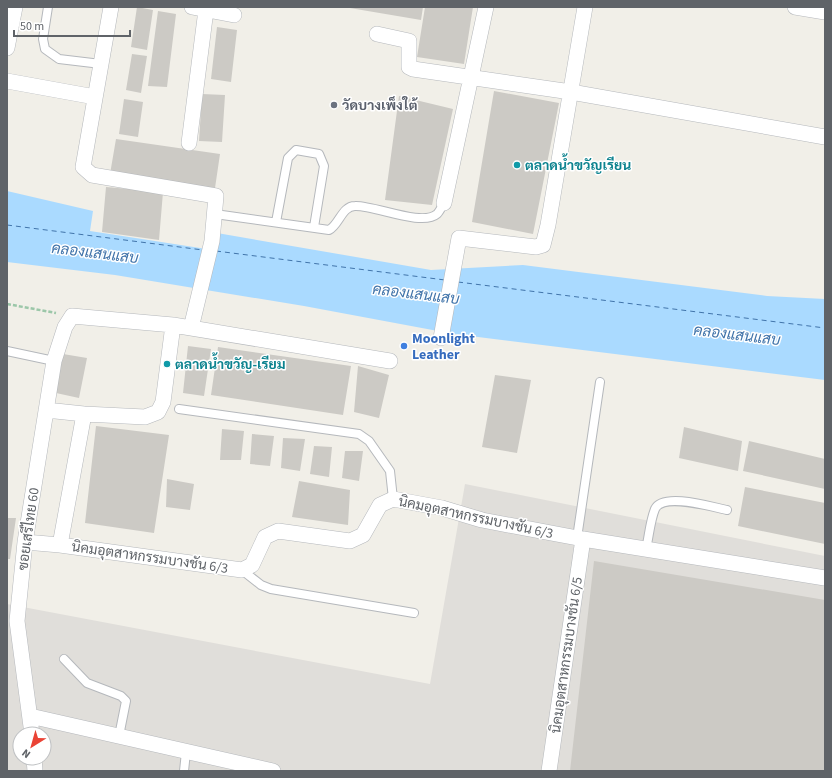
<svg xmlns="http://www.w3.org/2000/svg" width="832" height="778" font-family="'Source Sans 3',Sarabun,sans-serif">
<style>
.industrial{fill:#e0deda;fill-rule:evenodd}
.water{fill:#aadaff}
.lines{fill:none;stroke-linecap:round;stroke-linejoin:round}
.ferry{stroke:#4174aa;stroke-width:1;stroke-dasharray:5 4;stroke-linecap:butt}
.building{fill:#cccac5}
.service-casing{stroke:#b5b8bc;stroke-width:10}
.minor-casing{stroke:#b5b8bc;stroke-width:16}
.path{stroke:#9cc7a9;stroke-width:2.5;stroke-dasharray:4 2;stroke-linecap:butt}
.service{stroke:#fff;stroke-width:8}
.minor{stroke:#fff;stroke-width:15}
.worship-dot{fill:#6b7280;stroke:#fff;stroke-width:1.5}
.culture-dot{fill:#0f9aa8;stroke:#fff;stroke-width:1.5}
.shop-dot{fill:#3f7fe0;stroke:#fff;stroke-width:1.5}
.labels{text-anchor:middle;stroke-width:3;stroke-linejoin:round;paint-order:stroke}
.worship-label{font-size:14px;font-weight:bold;fill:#5b616d;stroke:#fff;text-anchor:start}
.culture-label{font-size:14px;font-weight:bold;fill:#0d838f;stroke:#fff;text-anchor:start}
.shop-label{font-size:14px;font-weight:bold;fill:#366cbe;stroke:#fff;text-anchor:start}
.street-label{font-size:14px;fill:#5f6368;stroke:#fff}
.water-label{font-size:15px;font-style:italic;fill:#4174aa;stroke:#fff}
</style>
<rect width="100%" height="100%" fill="#f1efe8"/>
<path class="industrial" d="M465 484 825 556V771H7V604L430 684ZM20 734H44V758H20Z"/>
<path class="water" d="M7 191 93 211 90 231 213 250 217 233 431 270 523 265 767 296 825 299V380L454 334 304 306 115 275 7 262Z"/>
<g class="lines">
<path class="ferry" d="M7 225 203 250
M216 251 445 280
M458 282 825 328"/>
</g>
<path class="building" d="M137 7 153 10 147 50 131 47Z
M344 7H423L421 20Z
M425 7H473L464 64 417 57Z
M158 11 176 14 167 87 148 86Z
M217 27 237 30 231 82 211 79Z
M132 54 147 56 141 93 126 90Z
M494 91 559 103 533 234 472 222Z
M202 94 225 95 222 142 199 141Z
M399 96 453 109 432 205 385 200Z
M124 99 143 102 138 137 119 134Z
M116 139 220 154 215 188 110 174Z
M106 187 163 192 159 240 102 232Z
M188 346 211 349 204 396 183 393Z
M218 347 351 366 343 415 211 395Z
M63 354 87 358 79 398 56 393Z
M358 366 389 375 379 418 354 412Z
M495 375 531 380 517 453 482 447Z
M96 426 169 435 154 533 85 523Z
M684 427 742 441 738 471 679 458Z
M222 429 244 431 241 460H220Z
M252 434 274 436 270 466 250 464Z
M283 438 305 439 300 471 281 468Z
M749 441 825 459V489L743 471Z
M314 446 332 447 329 477 310 474Z
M345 451H363L359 481 342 478Z
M167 479 194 484 190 510 166 507Z
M299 481 350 490 348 525 292 517Z
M745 487 825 503V544L738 526Z
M7 518H16L10 559H7Z
M594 561 825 600V771H570Z"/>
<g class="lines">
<g class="service-casing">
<path id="service" d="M48 7 43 39 45 49 59 59 101 64
M215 214 329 230C339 225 342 206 355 206 374 205 422 227 437 214 440 211 442 206 444 203
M276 222 288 158 296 150 319 154 324 166 314 227
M7 351 54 361
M179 409 359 434 369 441 390 471 393 499
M577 538 600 382
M646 549C649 537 650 521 655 509 663 492 712 507 727 510
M242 570 261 585 271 589 414 613
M64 659 87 683 121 696 126 701 119 736
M184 771 186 752"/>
</g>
<g class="minor-casing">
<path id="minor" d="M111 7 83 167 92 175 216 196 212 241 191 328
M192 7 234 15
M795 7 825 12
M377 34 409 41V67L413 69 571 92 825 137
M7 48 15 7
M7 81 95 97
M189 143 206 10
M444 203 486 7
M441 338 459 238 536 247 543 245 548 225 585 7
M46 410 84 414
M25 542 60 545 242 570 252 565 265 537 278 531 350 541 363 535 380 505 393 499 442 508 482 520 583 539 825 578
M60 545 84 414 145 417 158 412 163 402 173 325
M30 716 273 771
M32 734 17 621 25 542 54 361 65 327 72 316 173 325 390 361
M34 758 35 771
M549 771 583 539"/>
</g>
<path class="path" d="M7 304 56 313"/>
<use href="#service" class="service"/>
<use href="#minor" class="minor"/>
</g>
<circle class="worship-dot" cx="334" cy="105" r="4"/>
<g class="culture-dot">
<circle cx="517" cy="165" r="4"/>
<circle cx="167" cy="364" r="4"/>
</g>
<circle class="shop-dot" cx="404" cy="346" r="4"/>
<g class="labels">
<g class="worship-label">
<text x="342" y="110">วัดบางเพ็งใต้</text>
</g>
<g class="culture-label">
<text x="525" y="170">ตลาดน้ำขวัญเรียน</text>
<text x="175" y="369">ตลาดน้ำขวัญ-เรียม</text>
</g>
<g class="shop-label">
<text x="412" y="343">Moonlight<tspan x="412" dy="16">Leather</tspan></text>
</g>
<g class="street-label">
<text transform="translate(476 517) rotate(12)" y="5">นิคมอุตสาหกรรมบางชัน 6/3</text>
<text transform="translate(28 529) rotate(-82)" y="5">ซอยเสรีไทย 60</text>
<text transform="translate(150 557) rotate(8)" y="5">นิคมอุตสาหกรรมบางชัน 6/3</text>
<text transform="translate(566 655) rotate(-82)" y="5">นิคมอุตสาหกรรมบางชัน 6/5</text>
</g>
<g class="water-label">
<text transform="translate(95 253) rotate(7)" y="5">คลองแสนแสบ</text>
<text transform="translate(416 294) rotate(7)" y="5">คลองแสนแสบ</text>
<text transform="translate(737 335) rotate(7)" y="5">คลองแสนแสบ</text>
</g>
</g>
<rect width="832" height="778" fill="none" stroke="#5f6368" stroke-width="16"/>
<g transform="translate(32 746) rotate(217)"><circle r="19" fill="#ffffff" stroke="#bfc1c3"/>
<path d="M0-3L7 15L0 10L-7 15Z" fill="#ea4335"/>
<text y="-6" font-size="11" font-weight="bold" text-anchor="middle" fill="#5f6368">N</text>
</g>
<path d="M14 30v6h116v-6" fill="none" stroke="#5f6368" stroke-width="2"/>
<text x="20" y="30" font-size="12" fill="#5f6368" stroke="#ffffff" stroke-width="3" paint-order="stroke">50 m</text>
</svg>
